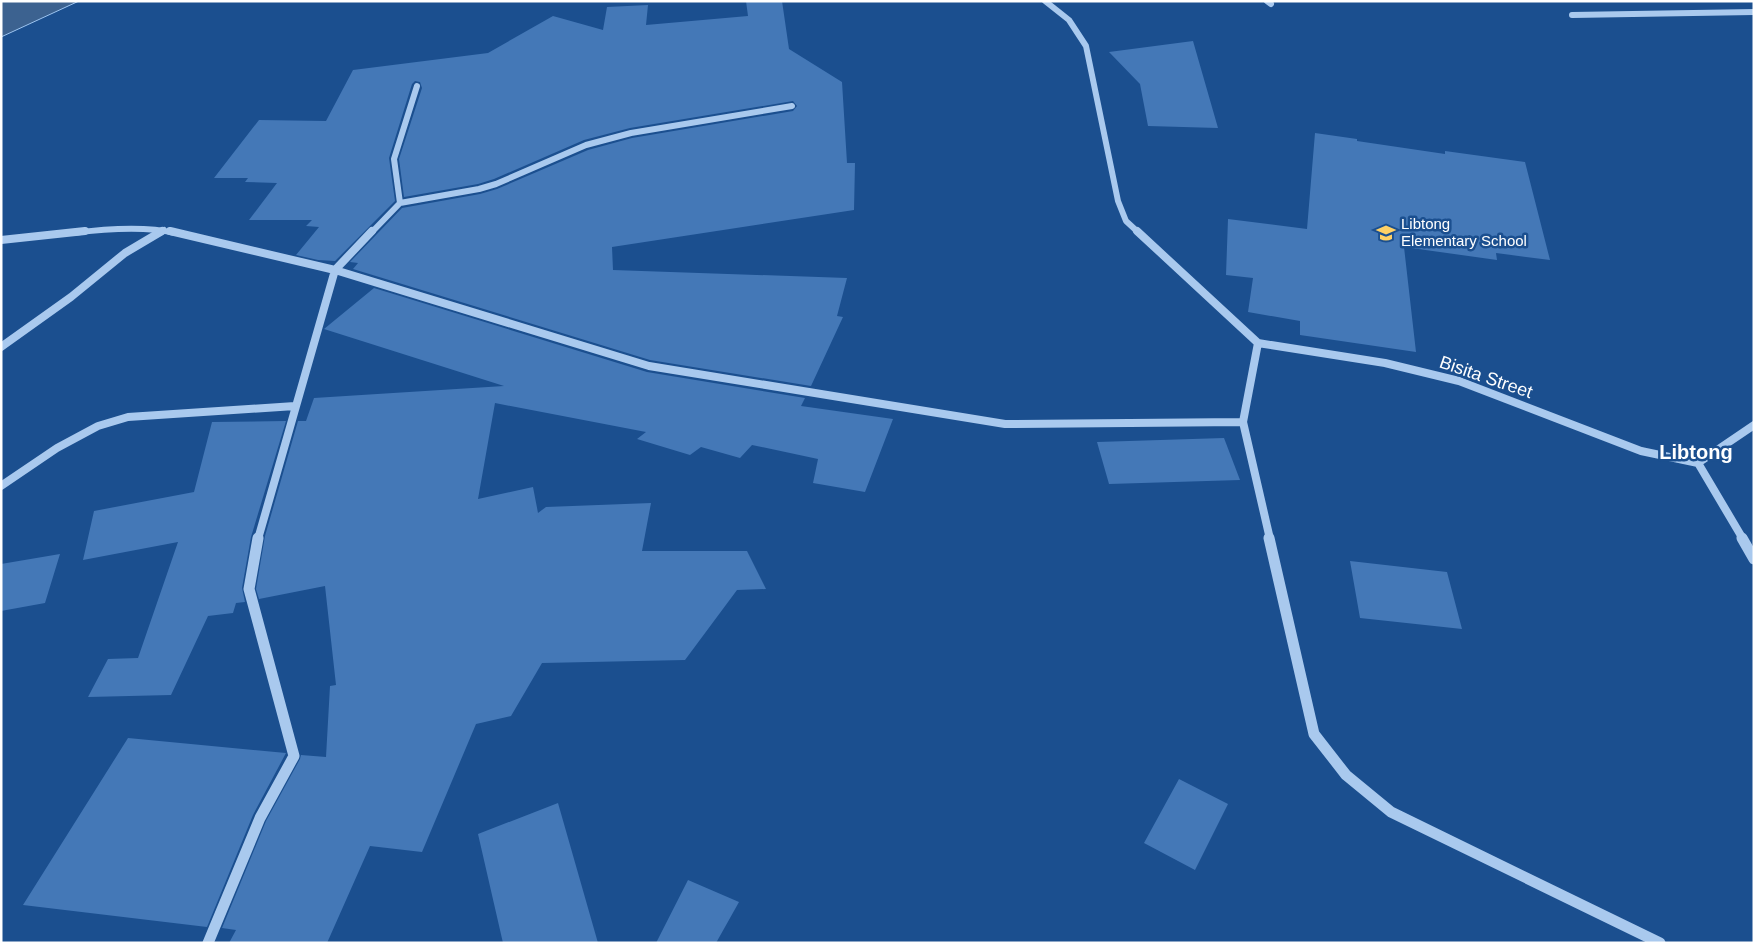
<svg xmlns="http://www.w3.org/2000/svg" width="1755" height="944" font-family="Arial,sans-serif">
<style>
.water{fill:#3c6290;stroke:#9cc4f0}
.building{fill:#4478b7}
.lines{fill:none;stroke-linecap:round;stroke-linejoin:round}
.minor-far2{stroke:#a9c9ee;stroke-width:6}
.minor-far1{stroke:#a9c9ee;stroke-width:8}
.minor{stroke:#a9c9ee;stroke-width:11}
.labels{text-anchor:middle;stroke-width:5;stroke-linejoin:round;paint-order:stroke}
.far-poi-label{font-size:15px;fill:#fff;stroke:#1b4f8f;text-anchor:start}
.street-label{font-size:18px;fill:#fff;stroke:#1b4f8f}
.quarter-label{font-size:20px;font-weight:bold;fill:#fff;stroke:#1b4f8f}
</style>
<rect width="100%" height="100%" fill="#1b4f8f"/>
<path class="water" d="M1 1H79L1 37Z"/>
<path class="building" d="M746 1H782L789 49 842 82 847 163H855L854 210 612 247 613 270 847 278 837 316 843 317 811 386 650 360 353 269 358 263 350 262 402 208 480 194 497 189 588 150 632 138 793 111 797 106 793 101 630 128 584 140 494 179 478 184 404 197 399 159 422 88 420 82 415 81 412 84 389 158 395 201 335 261 318 260 296 255 319 227 306 226 312 220H249L277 183 245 182 248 178H214L259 120 326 121 353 70 488 53 553 16 603 30 607 7 648 5 646 25 748 16Z
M1193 41 1218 128 1148 126 1140 84 1109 52Z
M1315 133 1357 139V141L1445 154V151L1525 162 1550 260 1496 253 1497 260 1404 247 1416 352 1300 335V321L1248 312 1253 278 1226 275 1228 219 1307 229Z
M374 288 647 372 805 398 801 406 893 419 865 492 813 483 818 459 752 445 740 458 701 447 690 455 637 439 646 432 495 403 478 499 533 487 538 513 546 507 651 503 642 551H747L766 589 737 590 685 660 542 663 511 716 476 724 422 852 370 846 327 943H229L236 930 222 928 266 821 300 759 301 755 326 757 330 686 336 685 325 586 259 599 256 589 265 536 298 421H306L314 398 504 386 324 329Z
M286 421 251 537 242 588 245 602 236 603 233 613 208 616 171 695 88 697 108 659 138 658 178 542 83 560 94 511 194 492 212 422Z
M1224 438 1240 480 1109 484 1097 442Z
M60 554 45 603 1 611V564Z
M1350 561 1447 572 1462 629 1360 618Z
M128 738 286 753 253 815 207 927 23 905Z
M1179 779 1228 804 1195 870 1144 843Z
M558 803 598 943H503L478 834Z
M688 880 739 902 716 943H656Z"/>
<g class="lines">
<path class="minor-far2" d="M1045 1 1069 20 1086 46 1118 201 1126 221 1139 233
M1267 1 1271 4
M1572 15 1754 12
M400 203 479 189 496 184 586 145 631 133 792 106
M73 233C104 229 145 226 175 233
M160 233 164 230
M371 233 400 203 394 159 417 86"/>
<path class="minor-far1" d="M170 231 335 270 649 366 1005 424 1243 422
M1137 231 1258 343
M1 240 85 231
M1258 343 1243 422 1270 539
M1258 343 1385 363 1459 381 1641 451 1698 463
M1 347 71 297 125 253 162 231
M1698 463 1743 539
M1698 463 1754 425
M1 486 57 448 98 426 128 417 295 406
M258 539 335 270 372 231"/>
<path class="minor" d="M1269 538 1314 734 1346 775 1391 812 1660 943
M1742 538 1754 559
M208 943 260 818 294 756 249 589 258 538"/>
</g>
<defs>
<g id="school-bare" transform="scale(1.5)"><path d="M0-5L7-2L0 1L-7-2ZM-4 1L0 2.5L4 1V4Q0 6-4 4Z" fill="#ffd166" stroke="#1b4f8f" stroke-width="2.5" paint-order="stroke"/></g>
</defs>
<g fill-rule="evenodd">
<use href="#school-bare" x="1386" y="233"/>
</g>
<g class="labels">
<g class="far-poi-label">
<text x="1401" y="229">Libtong<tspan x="1401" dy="17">Elementary School</tspan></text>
</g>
<g class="street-label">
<text transform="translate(1486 377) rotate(19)" y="6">Bisita Street</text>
</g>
<g class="quarter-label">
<text x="1696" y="459">Libtong</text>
</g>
</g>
<rect width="1755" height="944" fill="none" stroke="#ffffff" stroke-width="5"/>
</svg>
